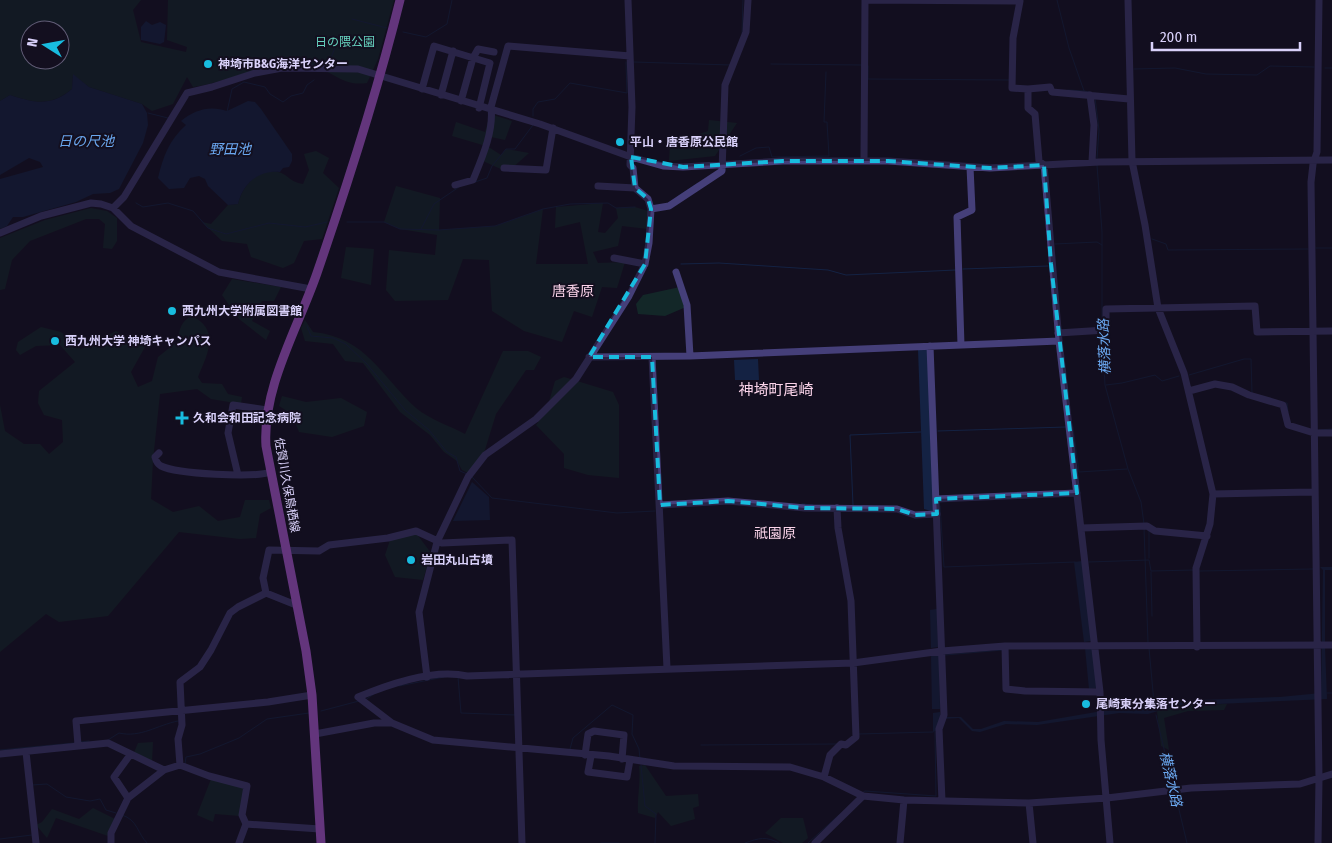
<svg xmlns="http://www.w3.org/2000/svg" width="1332" height="843" font-family="'Fira Sans Condensed','Noto Sans JP',sans-serif">
<style>
.green{fill:#132728;fill-rule:evenodd}
.water{fill:#142243}
.lines{fill:none;stroke-linecap:round;stroke-linejoin:round}
.stream{stroke:#142243;stroke-width:1}
.minor{stroke:#453f79;stroke-width:7}
.major{stroke:#c564ee;stroke-width:9}
.marked{fill:none;stroke:#18bcdf;stroke-width:4;stroke-dasharray:10 6;stroke-linejoin:round}
.poi-dot{fill:#18bcdf;stroke:#130f1f;stroke-width:2}
.labels{text-anchor:middle;stroke-width:4;stroke-linejoin:round;paint-order:stroke}
.park-label{font-size:12px;fill:#66d2bf;stroke:#130f1f}
.poi-label{font-size:12px;font-weight:bold;fill:#d9d1fa;stroke:#130f1f;text-anchor:start}
.street-label{font-size:12px;fill:#d9d1fa;stroke:#130f1f}
.water-label{font-size:14px;font-style:italic;fill:#6aa7ef;stroke:#130f1f}
.neighbourhood-label{font-size:14px;fill:#fad3e9;stroke:#130f1f}
.quarter-label{font-size:15px;fill:#fad3e9;stroke:#130f1f}
</style>
<rect width="100%" height="100%" fill="#130f1f"/>
<path class="green" d="M0 0H141L133 10 141 42 186 52 187 47 167 40 168 0H394L378 59 367 83C341 87 332 69 310 66 269 60 231 82 193 87L187 77 173 104 152 111 142 104 89 87 73 75 72 89C49 107 35 103 10 95L0 101ZM30 30H60V60H30Z
M490 114 512 121 505 140 491 137 487 146 501 155 506 149 529 153 511 169 503 170 483 161 486 146 452 136 456 122 485 132Z
M709 120 737 123 715 156 669 161 670 144 708 131Z
M316 151 329 158 323 173 339 188 322 239 304 241 294 263 283 268 251 257 247 244 222 241 202 222 211 224 228 205 238 204C242 187 258 167 278 172 288 174 289 182 303 184L309 170 304 154Z
M396 186 440 198 439 230 495 226 543 209 536 264H588L580 222 555 228 556 207 603 203 598 232 605 233 618 218 616 208 635 207 648 211V229L622 226 618 246 593 252 598 263 625 262 617 288 602 287 592 317 574 311 562 342 524 331 492 311 489 260 463 259 448 300 395 301 386 290 389 250 435 255 437 235 400 229 384 222Z
M91 208 107 211 117 218V241L112 249 103 248 105 224 99 219H86L30 241 12 260 5 289 0 290V238L45 220Z
M346 247 374 249 371 285 341 278Z
M232 279 281 287 274 301H262L252 321 270 331 266 340 239 319 222 295Z
M680 287 686 307 665 316 638 314 636 304 643 295Z
M192 316C221 330 207 355 198 377L202 383 222 384 228 394 242 397 241 404 211 399 197 389 160 394 153 460 151 499 173 512 199 506 218 521 240 517 245 500H269L271 508 260 514 256 538 240 539 179 532 108 616 59 622 46 614 0 652V405L5 431 24 444H40L49 454 63 442 62 420 44 415 38 403 39 391 75 362 60 345 36 346 20 355 16 350 18 342 41 327 61 332 81 349 116 331 145 347 131 372 138 387 152 381 158 357 178 341C179 329 181 321 192 316Z
M305 320 313 332C366 337 381 376 416 408 429 419 450 426 465 434L503 351H528L541 357 534 370H526L496 414 484 453 468 473 462 470 457 461 444 452 430 435 400 412 363 363 345 361 333 344 305 341 301 328Z
M564 377 613 392 619 405V478L588 475 564 468V454L536 425 546 412 555 381Z
M282 396 306 402 341 398 367 412 364 426 332 437 299 432 292 414 279 406Z
M416 533 431 553 423 580 395 577 385 555 390 540Z
M1227 704 1224 710 1188 711 1164 718 1169 750 1161 746 1157 711 1174 706Z
M153 742 152 762 133 755 138 743Z
M645 765 666 796 698 794 699 806 693 808 695 819 671 826 658 812 655 818 638 813C637 796 641 782 639 766Z
M211 779 245 787 240 816 215 814 213 822 197 815Z
M93 808 115 819 108 836 56 818 47 838 36 825 42 822 52 809 79 819Z
M781 818H803L808 838 802 843H783L765 833Z"/>
<path class="water" d="M146 21 152 25 160 22 166 25 164 42 160 44 141 40V27Z
M73 74 89 87 142 104 147 113 148 125 143 143 119 189 110 193 93 194 76 202 23 217H13L7 226 0 229V179L43 167 40 162 29 158 0 175V101L10 95C35 103 50 107 72 89Z
M248 101 255 102 261 109 292 154V161L289 167 283 168 280 172C259 170 243 183 238 204L228 205 208 186 205 179 199 176 190 178 184 188 169 189 158 178C163 157 169 140 186 125L181 121C194 110 210 105 227 111Z
M928 349 934 510 931 511 924 509 918 350Z
M758 359 759 380H735L734 360Z
M472 482 489 497 490 520 453 521Z
M1082 561 1091 641 1084 642 1074 562Z
M1320 567H1332V570H1325V647L1327 699 1174 706 1148 714 1119 713 1037 725 1006 724 980 732 972 731 959 718 941 719 936 731 933 732V713L940 712 941 717H961L973 729H981L1004 721 1038 722 1102 711 1146 710 1152 709 1154 703 1156 706 1173 701 1280 697 1321 693 1323 570Z
M937 609 938 647 931 648 930 610Z
M1085 648H1092L1097 688 1089 689Z
M931 656H939L940 709H932Z"/>
<g class="lines">
<path class="stream" d="M1057 0 1069 48 1084 91 1089 92
M352 19 387 28
M403 32 426 37 447 24 452 0
M742 33 743 0
M331 58 339 37
M634 62 730 65
M771 64 861 65
M868 66V79L1009 80
M1325 68H1332
M1134 69 1175 68 1206 74 1257 75 1270 66 1314 67
M1068 90 1084 91
M1095 98 1099 130 1097 158
M227 112 232 89 244 82 265 87 270 94 283 102 291 96 303 93 307 85 314 80
M148 113 168 118
M533 116V109L538 102 555 99 570 83 627 93 626 62
M740 156 756 148 769 147 772 157 829 156 827 122H824L826 72
M1097 165 1102 232V328
M475 182 487 178 492 166 506 149H515L533 125
M677 197 698 183
M136 203 143 207 168 203 193 211 208 228 226 234 269 223 305 227 327 222
M347 222H384L400 229 439 230 495 226 543 209 570 204 608 203 616 208 635 207
M421 229 434 204 459 187
M1152 239 1166 244 1168 250 1308 249
M1055 244 1097 242 1102 245
M1316 248H1332
M681 264 719 263 828 270 846 275 956 270
M963 269 1048 266
M307 326 311 336 333 338 346 344 367 364 405 410 429 430 447 452 456 457 460 471 467 474
M1102 334 1105 385 1128 469 1141 502 1144 524
M1189 375 1244 359H1251L1252 393
M1106 385 1122 383 1155 375 1162 381 1179 376
M1284 403H1287L1288 412
M1073 427 1079 472 1127 469
M1319 430 1332 429
M938 431 1066 427
M472 477 492 498 617 513 655 511
M802 504 813 505
M853 505 850 435 921 432
M940 506 944 567 1075 562
M1144 528 1148 642
M1149 531V558
M1089 562 1149 560 1151 571 1194 570
M1200 571 1313 569
M1151 572 1152 616
M1149 648 1154 703
M945 655 1003 650
M458 677 461 713 515 715
M399 686 444 677
M1327 693H1332
M365 700 374 694
M321 711 359 701
M1156 715 1173 787
M859 734 933 732
M108 740 119 733C141 738 157 725 178 721
M80 742 89 741
M701 745 837 744
M570 749 573 738 612 705 633 715 632 734 639 749 640 759
M0 750 74 743
M185 764 186 757 200 754 239 738 267 719 309 713
M641 765 645 806 656 814 655 843
M32 785 47 784 66 797 90 801 100 799 106 810 116 813
M862 793 865 791 936 796 935 732
M1175 793 1187 843
M122 815C138 820 137 833 147 843
M0 839 32 835
M601 843H619
M745 843C759 838 766 836 779 843
M808 843 839 815"/>
<path class="minor" d="M865 0 1020 1 1013 38 1012 88 1028 89V108L1035 114 1039 161 1044 165 1059 341 1100 692 1101 740 1110 843
M1128 0 1132 161 1145 225 1158 308 1184 373 1213 494 1210 524 1196 568 1197 647
M422 89 434 46 490 63 479 108
M1028 89 1050 87 1052 92 1129 99
M441 95 453 51
M1090 95 1094 125 1092 162
M461 101 473 58 478 49 494 52
M864 160 865 0
M504 168 546 170 553 128
M455 185 473 180C482 158 494 131 491 107L508 46 630 56
M598 186 635 188
M113 208 124 197 187 93 212 87 255 73 282 68 358 69 540 124 631 157 663 166 683 167 783 161H888L990 168 1099 162 1332 160
M651 209 669 206 722 171 725 85 746 32 748 0
M0 233 41 216 91 203 101 204 113 208 131 226 219 272 311 289
M614 258 645 264
M676 272 687 305 690 356
M1058 333 1106 330V309L1255 306 1257 332 1332 331
M961 345 957 217 972 210 970 167
M930 346 944 715 939 729 942 801
M589 357 690 356 1059 341
M652 357 667 668
M1189 391 1215 384 1232 387 1249 395 1283 405 1288 425 1314 433H1332
M159 453 155 457C156 461 157 464 161 466 177 474 254 478 271 472
M238 475 228 433 233 405 267 410
M1213 494 1314 492
M936 499 1077 493
M660 505 728 501 805 508 897 509 915 515 937 514
M1081 528 1147 526 1155 531 1207 536
M266 593 296 605
M1005 646 1006 689 1025 691 1100 692
M427 677 419 612 437 542 468 477 485 455 536 419 576 379 629 296 645 264 649 243 651 209 648 199 635 188 633 168 630 165 632 107 628 0
M392 723 358 697C389 684 434 668 467 676L853 663 942 651 1005 646 1332 645
M315 734 374 723H392L433 740 609 756 674 766 790 767 824 777 863 796 904 800 1029 803 1107 798 1191 788 1300 784 1332 774
M78 745 76 721 268 702 312 695
M26 752 36 843
M0 754 108 743 164 770
M585 755 588 734 594 731 624 735 622 759
M591 756 588 772 627 777 630 760
M180 765 178 739 182 725 180 682 200 667 211 650 230 613 238 607 266 593 263 578 269 550 319 551 329 545 388 538 416 531 442 543 512 540 522 843
M824 777 830 755 841 744 846 745 856 737 851 601 838 528 837 508
M128 798 114 777 130 755
M1029 803 1033 843
M111 843V833L128 798 164 770 180 765 209 776 247 786 242 815 246 824 320 829
M239 843 246 824
M815 843 863 796
M900 843 904 800
M1318 843 1319 779 1311 182 1313 164 1317 152 1319 0"/>
<path class="major" d="M321 843 312 695 306 651 266 446C262 388 298 328 317 273 348 183 377 93 400 0"/>
</g>
<path d="M0 0H1332V843H0ZM631 157 683 167 783 161H888L990 168 1044 165 1051 264 1077 493 936 499 937 514 915 515 897 509 805 508 728 501 660 505 652 357H589L645 264 651 209 648 199 635 188Z" fill="#130f1f" fill-opacity=".55" fill-rule="evenodd"/>
<path class="marked" d="M631 157 683 167 783 161H888L990 168 1044 165 1051 264 1077 493 936 499 937 514 915 515 897 509 805 508 728 501 660 505 652 357H589L645 264 651 209 648 199 635 188Z"/>
<g class="poi-dot">
<circle cx="208" cy="64" r="5"/>
<circle cx="620" cy="142" r="5"/>
<circle cx="172" cy="311" r="5"/>
<circle cx="55" cy="341" r="5"/>
<path d="M179.5 410.5h5v5h5v5h-5v5h-5v-5h-5v-5h5z"/>
<circle cx="411" cy="560" r="5"/>
<circle cx="1086" cy="704" r="5"/>
</g>
<g class="labels">
<g class="park-label">
<text x="345" y="46">日の隈公園</text>
</g>
<g class="poi-label">
<text x="218" y="68">神埼市B&amp;G海洋センター</text>
<text x="630" y="146">平山・唐香原公民館</text>
<text x="182" y="315">西九州大学附属図書館</text>
<text x="65" y="345">西九州大学 神埼キャンパス</text>
<text x="193" y="422">久和会和田記念病院</text>
<text x="421" y="564">岩田丸山古墳</text>
<text x="1096" y="708">尾崎東分集落センター</text>
</g>
<g class="street-label">
<text transform="translate(287 485) rotate(80)" y="4">佐賀川久保鳥栖線</text>
</g>
<g class="water-label">
<text x="86" y="146">日の尺池</text>
<text x="230" y="154">野田池</text>
<text transform="translate(1104 347) rotate(-92)" y="5">横落水路</text>
<text transform="translate(1171 779) rotate(77)" y="5">横落水路</text>
</g>
<g class="neighbourhood-label">
<text x="573" y="296">唐香原</text>
<text x="775" y="538">祇園原</text>
</g>
<g class="quarter-label">
<text x="776" y="395">神埼町尾崎</text>
</g>
</g>
<g transform="translate(45 45) rotate(281)"><circle r="24" fill="#130f1f" stroke="#625d77"/>
<path d="M0-4L9 19L0 12L-9 19Z" fill="#18bcdf"/>
<text y="-8" font-size="14" font-weight="bold" text-anchor="middle" fill="#d9d1fa">N</text>
</g>
<path d="M1152 42v8h148v-8" fill="none" stroke="#d9d1fa" stroke-width="2.5"/>
<text x="1160" y="42" font-size="15" fill="#d9d1fa" stroke="#130f1f" stroke-width="4" paint-order="stroke">200 m</text>
</svg>
